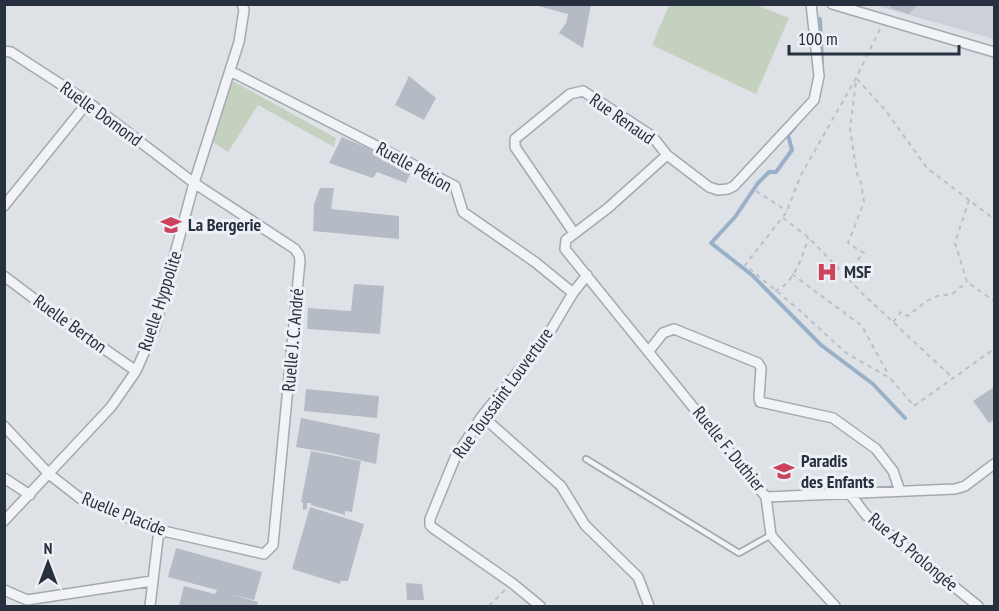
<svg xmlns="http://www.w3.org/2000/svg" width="999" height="611" font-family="'PT Sans Narrow',sans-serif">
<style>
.built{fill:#ccd1d9}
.green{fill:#c4d1bf}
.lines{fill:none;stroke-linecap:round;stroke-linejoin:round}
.stream{stroke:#99b1c8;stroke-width:4}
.building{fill:#b5bbc4}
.lane-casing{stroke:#a3a9b1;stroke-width:8}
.street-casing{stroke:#a3a9b1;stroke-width:12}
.path{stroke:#bcc0c6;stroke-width:2;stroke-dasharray:4.5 4.5;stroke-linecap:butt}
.lane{stroke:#f1f3f6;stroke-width:4.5}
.street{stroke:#f1f3f6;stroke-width:9}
.labels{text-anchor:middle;stroke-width:6;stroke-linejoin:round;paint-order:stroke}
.street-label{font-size:18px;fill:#27303e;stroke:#edf1f5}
.poi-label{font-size:18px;font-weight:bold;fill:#27303e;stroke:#edf1f5;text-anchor:start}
</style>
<rect width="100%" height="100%" fill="#dee2e7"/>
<path class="built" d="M874 5H994V39Z"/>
<path class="green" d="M669 5H756L789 18 756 94 652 45Z
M231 80 336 138 334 147 258 105 228 152 211 141Z"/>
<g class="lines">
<path class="stream" d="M820 19 822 62
M795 127 788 135 792 150 776 172H769L758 183 735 217 711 243 752 275 821 345 873 384 905 418"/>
</g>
<path class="building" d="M531 4H591L583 48 559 33 566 23 568 14Z
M893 4H918L909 14 890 8Z
M409 76 436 98 424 120 395 105Z
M342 137 413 168 406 183 377 172 373 178 329 163Z
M320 188H334L331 209 399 216V239L313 231 314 204Z
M354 284 384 286 380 334 307 329 308 308 351 311Z
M994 387V420L989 423 973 401Z
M306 389 379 396 377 418 304 411Z
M301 418 380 434 376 464 335 454 296 447Z
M311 451 361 461 352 512 345 511V515L311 505V503H307V509L303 510V503L301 502Z
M310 507 364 524 348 581H340V584L292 569Z
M176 548 262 572 254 600 226 593 258 602 257 606H179L184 586 215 594 217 590 168 577Z
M406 583 422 584 424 600H407Z"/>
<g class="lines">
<g class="lane-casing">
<path id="lane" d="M586 459 739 553 771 535"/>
</g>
<g class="street-casing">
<path id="street" d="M832 4 994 52
M4 51 11 52 88 102 194 183 295 249 299 255 300 261 273 545 264 554 159 530 81 499 49 474 4 426
M230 71 455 186 463 212 535 262 573 293
M667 155 608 208 566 240 565 249 766 497 955 489 965 486 994 464
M4 206 88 102
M574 233 515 147V139L570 94 583 91 652 136 667 155 709 187 718 190 728 189 734 186 814 100 819 76 811 4
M4 276 53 313 136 371
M649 351 663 333 674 329 758 363 761 368 759 398 760 402 833 418 876 449 893 471 900 491
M482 416 561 486 585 525 638 577 649 606
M4 478 30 495
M850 494 866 515 978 606
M766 497 771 535 774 539 835 606
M4 521 111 407 136 371 155 328 194 183 239 42 244 10 242 4
M4 590 27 600 152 581
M150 606 159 530
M540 606 512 583 433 528 430 525V519L455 458 482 416 548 335 573 293 587 275"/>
</g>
<path class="path" d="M880 29 856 78 801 175 786 213 745 265 797 308 846 353 890 378 914 406 994 349
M857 79 886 111 927 168 994 219
M756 191 787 211
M969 200 955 243 967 282 994 301
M783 218 808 237 865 296 953 378
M845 273 864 253 848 243 864 202 861 183 857 174 850 129 856 81
M792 274 862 326 889 376
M775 291C793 285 804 255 808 237
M893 322 901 312 908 316C922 305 932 293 951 295L967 282
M489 606 506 589"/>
<use href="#lane" class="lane"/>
<use href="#street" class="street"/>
</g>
<defs>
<g id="school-bare" transform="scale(1.62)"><path d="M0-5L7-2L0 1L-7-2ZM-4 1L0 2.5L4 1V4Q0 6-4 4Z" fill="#cc435d" stroke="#edf1f5" stroke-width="2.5" paint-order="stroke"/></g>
<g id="hospital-bare" transform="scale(1.62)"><path d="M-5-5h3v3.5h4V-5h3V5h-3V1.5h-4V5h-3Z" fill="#cc435d" stroke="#edf1f5" stroke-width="2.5" paint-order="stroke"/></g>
</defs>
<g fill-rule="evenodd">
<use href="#school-bare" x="171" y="225"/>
<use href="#hospital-bare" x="827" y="272"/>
<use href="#school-bare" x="784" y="471"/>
</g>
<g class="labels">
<g class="street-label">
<text transform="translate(101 114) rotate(36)" y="6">Ruelle Domond</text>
<text transform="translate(622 119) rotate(35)" y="6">Rue Renaud</text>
<text transform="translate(414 167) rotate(29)" y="6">Ruelle Pétion</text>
<text transform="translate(160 301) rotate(-72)" y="6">Ruelle Hyppolite</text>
<text transform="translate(70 324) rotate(36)" y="6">Ruelle Berton</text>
<text transform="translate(293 340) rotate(-85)" y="6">Ruelle J. C. André</text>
<text transform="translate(503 393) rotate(-54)" y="6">Rue Toussaint Louverture</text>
<text transform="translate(729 449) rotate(51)" y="6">Ruelle F. Duthier</text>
<text transform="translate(124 514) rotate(22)" y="6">Ruelle Placide</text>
<text transform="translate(913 552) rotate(40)" y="6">Rue A3 Prolongée</text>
</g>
<g class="poi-label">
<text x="188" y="231">La Bergerie</text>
<text x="844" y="278">MSF</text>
<text x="801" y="467">Paradis<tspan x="801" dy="21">des Enfants</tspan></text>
</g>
</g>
<rect width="999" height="611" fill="none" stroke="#27303e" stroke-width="12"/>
<g transform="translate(48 563)" stroke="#edf1f5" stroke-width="4.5" paint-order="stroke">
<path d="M0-4.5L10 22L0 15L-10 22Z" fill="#27303e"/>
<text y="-9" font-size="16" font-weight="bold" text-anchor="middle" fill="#27303e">N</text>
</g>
<path d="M789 45v9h170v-9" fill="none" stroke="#27303e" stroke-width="3"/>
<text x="798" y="45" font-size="18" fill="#27303e" stroke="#edf1f5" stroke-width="4.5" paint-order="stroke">100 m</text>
</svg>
